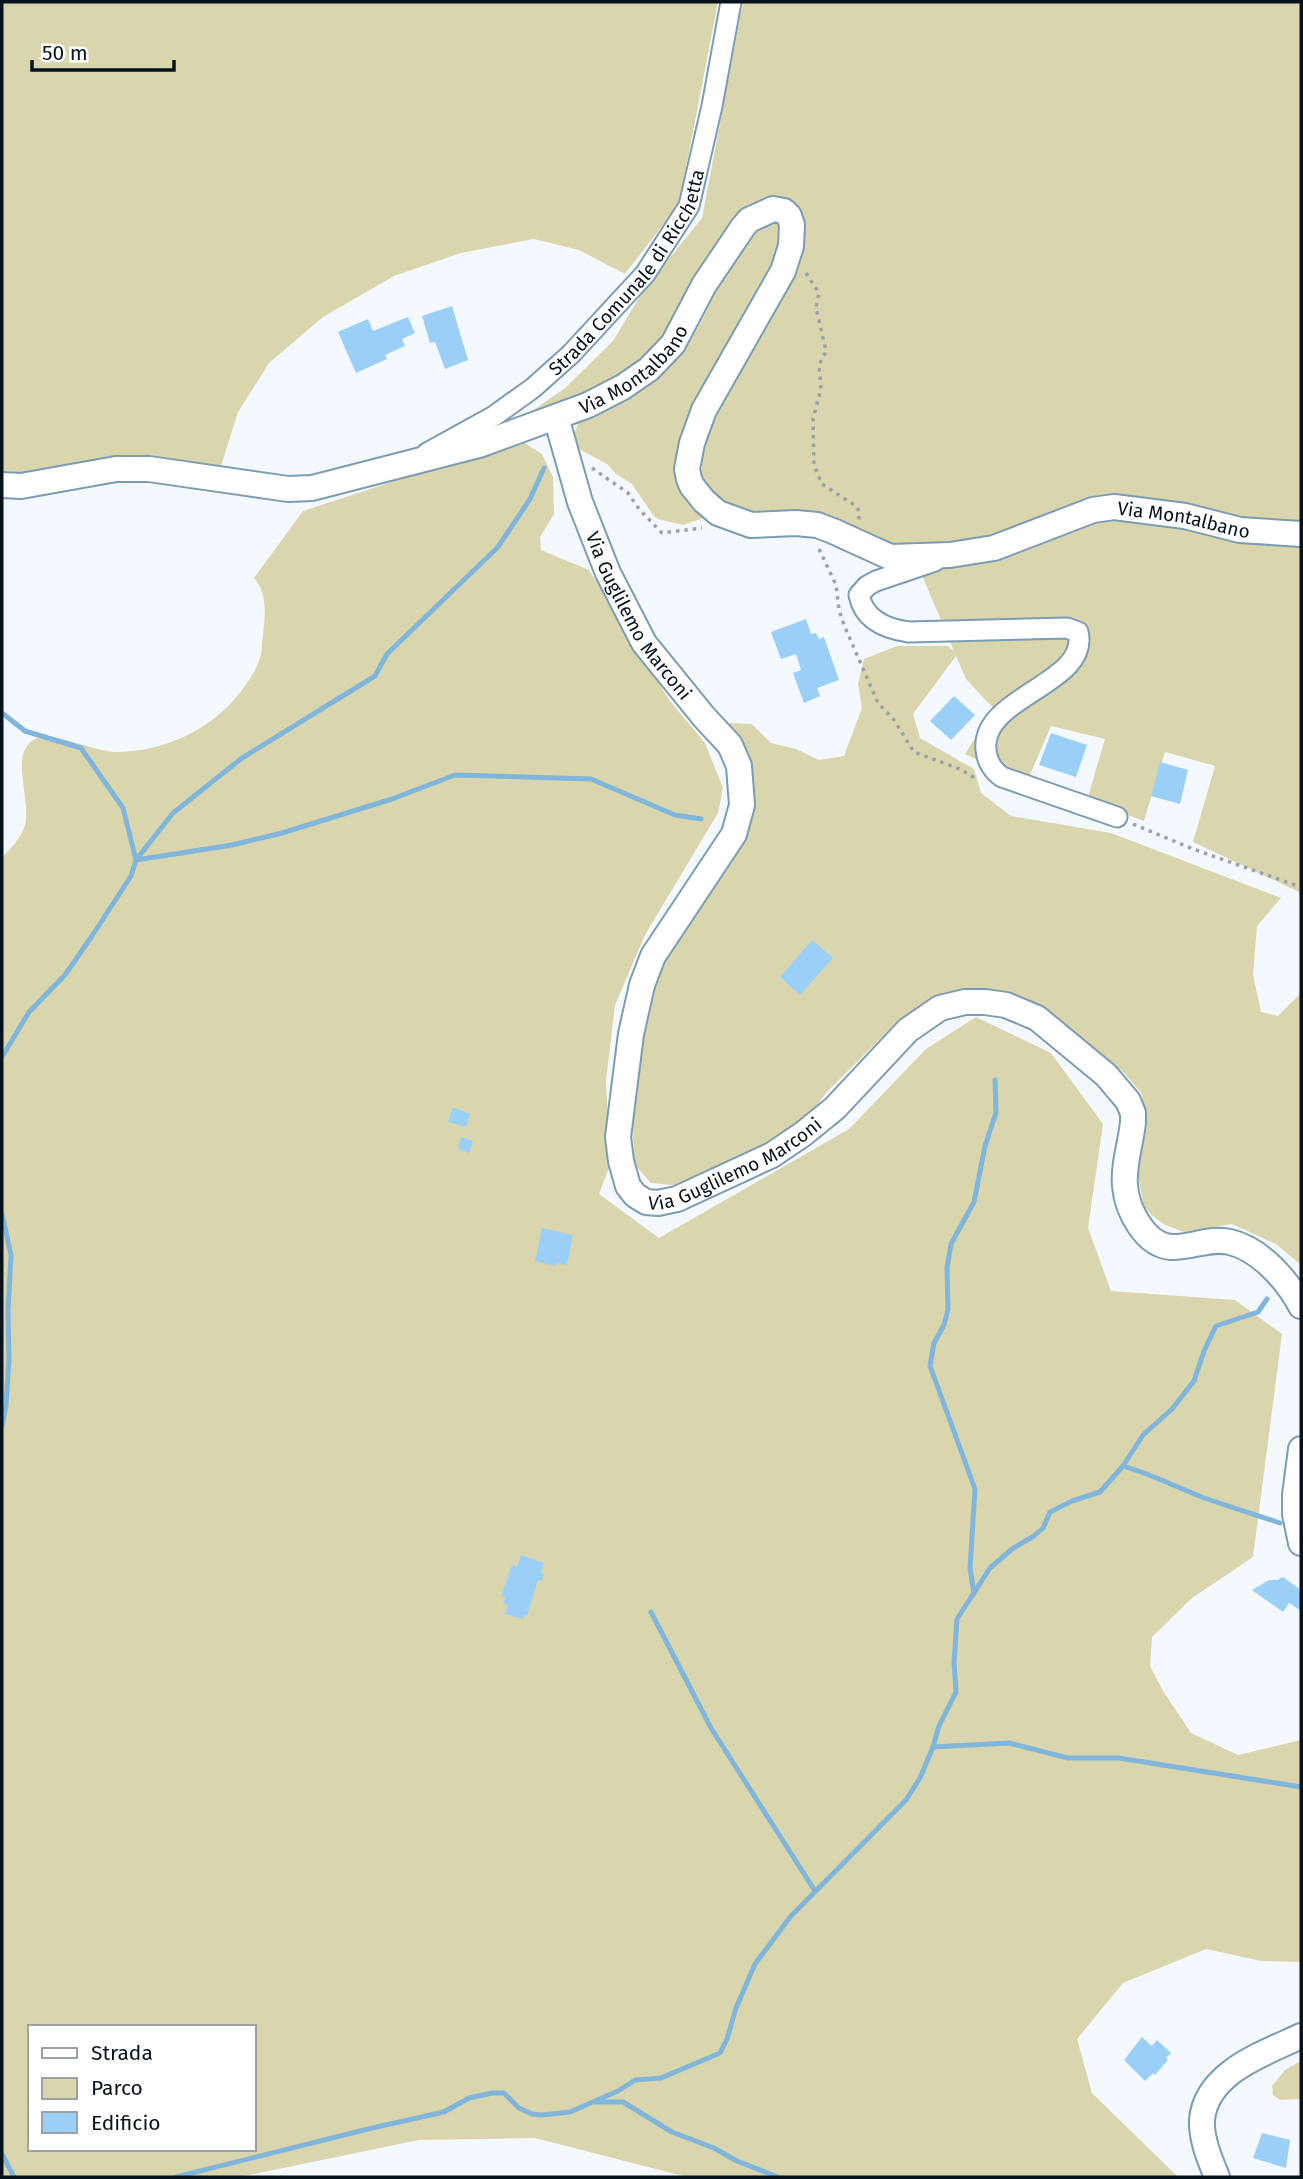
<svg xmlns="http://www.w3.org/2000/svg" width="1303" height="2179" font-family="'Fira Sans',sans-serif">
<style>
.green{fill:#d9d6ad;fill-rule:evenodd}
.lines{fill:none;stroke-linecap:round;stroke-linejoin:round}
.stream{stroke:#80b6db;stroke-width:5}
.building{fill:#9ad0f7}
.minor-casing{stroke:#7c9cb3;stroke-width:23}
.tertiary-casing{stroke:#7c9cb3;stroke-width:28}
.path{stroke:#9ba3aa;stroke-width:3.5;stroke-dasharray:3.5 5;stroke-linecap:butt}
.minor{stroke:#fff;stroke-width:19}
.tertiary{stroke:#fff;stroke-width:24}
.labels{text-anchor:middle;stroke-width:7;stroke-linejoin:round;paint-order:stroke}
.street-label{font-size:19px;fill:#07131c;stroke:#fff}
</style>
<rect width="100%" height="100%" fill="#f3f9fe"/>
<path class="green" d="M2 2H718L679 204 625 274 579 250 534 239 461 253 394 276 323 317 269 363 238 412 221 466 124 455 30 473 2 471Z
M743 2H1301V521L1289 523H1248L1113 498 982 543 901 548 809 512 776 515 747 512 727 502 712 491 706 483 702 475V460L710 430 725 399 793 278 779 199 664 342 620 376 574 399 510 426 564 389 613 341 643 291 702 218Z
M772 219 780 222 781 234 778 251C756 292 668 436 676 474 680 494 691 504 704 518L683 525 658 519 653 515 632 484 616 474 607 464 579 449 574 435 579 421C620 401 662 382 688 344 715 304 728 245 772 219Z
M520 440 542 454 553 477 554 514 540 537 541 550 589 570 670 701 705 743 723 788 718 813 645 935 615 1005 606 1081 610 1165 599 1194 659 1238 849 1129 926 1049 976 1017 1051 1053 1103 1124 1088 1228 1111 1291 1235 1300 1282 1334 1253 1557 1192 1598 1152 1637 1150 1666 1163 1691 1191 1733 1238 1755 1301 1740V1962L1261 1961 1206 1949 1123 1983 1077 2039 1092 2093 1178 2177H687L535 2138 419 2140 239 2177H2V857C10 850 20 838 24 828 34 803 6 751 37 738 52 731 93 751 115 752 167 752 218 727 247 683 255 671 262 660 262 644 264 622 270 596 254 578L303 511ZM30 2027H254V2149H30Z
M1107 514 1301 542V893L1193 842 1215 766 1165 752 1144 821 1087 800 1105 739 1051 726 1027 782 965 754 994 709 966 679 956 656 913 714 920 738 974 769 981 793 1011 816 1111 833 1281 898 1257 926 1253 975 1261 1012 1278 1016 1301 993V1265L1276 1244 1232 1224 1184 1232 1165 1225 1154 1217 1144 1207 1138 1176 1145 1122 1142 1094 1124 1073 1044 1006 1005 991 962 989 933 998 898 1021 827 1092 807 1118 782 1138 721 1168 673 1185 651 1183 635 1165 632 1125 645 1019 655 985 674 945 746 835 754 810V780L727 723 752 724 771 743 796 749 819 760 844 756 862 708 858 684 864 659 897 646H948L954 651 921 573 997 554Z
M1301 2061V2099L1280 2100 1273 2095 1272 2086 1285 2070Z"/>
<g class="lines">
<path class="stream" d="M2 713 25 731 81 748 123 808 136 860
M136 860 232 845 282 833 392 799 455 775 591 779 675 815 701 819
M2 1057 29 1012 65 975 92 936 131 876 136 860 173 813 242 758 375 676 387 654 498 547 530 499 544 468
M2 1214 11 1255 8 1311 9 1359 6 1405 2 1426
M1123 1466 1147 1474 1204 1498 1280 1523
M974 1594 970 1568 975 1489 930 1366 934 1343 944 1325 948 1309 947 1268 951 1244 974 1202 985 1146 996 1113 995 1080
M651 1612 711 1728 815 1891
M933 1747 1009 1743 1068 1758H1119L1301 1787
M593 2102H623L672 2132 714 2148 737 2161 778 2177
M2 2154 14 2177
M176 2177 368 2129 444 2112 469 2098 492 2093H504L519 2108 532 2114 542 2115 570 2112 618 2091 635 2080 661 2078 720 2053 727 2039 736 2008 755 1964 791 1916 906 1800 920 1778 933 1747 939 1726 956 1692 954 1662 957 1619 990 1568 1012 1549 1034 1536 1043 1528 1050 1512 1072 1501 1100 1492 1123 1466 1143 1435 1172 1409 1194 1381 1204 1351 1216 1326 1258 1312 1267 1299"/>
</g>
<path class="building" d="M452 306 468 360 445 369 435 342 430 343 422 316Z
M408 317 415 333 402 339 405 346 385 355 387 359 356 373 338 332 368 319 373 331Z
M806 619 811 634 816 633 819 639 824 637 839 680 817 688 820 696 804 703 793 673 801 670 796 654 781 659 771 632Z
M954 696 975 715 951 740 930 721Z
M1051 733 1087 745 1076 777 1039 765Z
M1160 762 1188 770 1180 804 1151 796Z
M812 940 833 958 800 995 780 977Z
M453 1107 470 1114 466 1127 448 1122Z
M461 1137 473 1141 469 1153 458 1149Z
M542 1228 573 1235 567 1265 556 1263V1266L535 1261Z
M521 1555 544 1563 541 1573 544 1574 542 1581 538 1580 527 1616 524 1615 523 1619 505 1614 508 1605 503 1603 506 1597 501 1596 512 1565 517 1567Z
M1283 1577 1301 1590V1611L1289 1603 1283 1612 1252 1590 1269 1580H1277Z
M1142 2037 1152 2046 1157 2040 1171 2053 1166 2058 1168 2060 1155 2075 1153 2073 1145 2081 1124 2060Z
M1262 2133 1290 2140 1286 2168 1253 2158Z"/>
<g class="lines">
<g class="minor-casing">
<g id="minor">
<path id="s1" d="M427 453 494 416 533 388 571 354 645 274 689 206 712 106 731 2"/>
<path d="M935 561 876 581 867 586 859 595C864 620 886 629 909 632L1067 628 1078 632C1091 684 980 696 986 750 987 761 993 771 1002 777L1117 817"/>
</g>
</g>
<g class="tertiary-casing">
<g id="tertiary">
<path id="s2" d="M556 417 580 502 608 573 644 643 704 717 730 745 739 766 742 805 734 834 653 956 642 985 631 1034 618 1137 621 1161 628 1186 635 1195 646 1202 658 1203 677 1199 772 1155 803 1134 835 1108 908 1030 940 1008 965 1002H985L1006 1005 1037 1018 1106 1075 1128 1101 1133 1113V1122C1131 1143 1123 1165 1125 1186 1127 1210 1145 1245 1171 1247 1191 1248 1210 1237 1230 1242 1260 1249 1287 1280 1301 1306"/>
<path id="s3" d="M2 485 21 486 116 469H149L288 489 312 488 479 445 588 405 623 387 649 369 673 344 704 285 743 227 749 220 773 209 784 211 789 216 792 225 791 246 783 271 704 410 692 443 687 469 689 479 692 486 704 501 718 513 751 525 796 523 817 525 833 531 890 557 950 555 994 548 1093 510 1114 507 1185 516 1240 530 1301 534"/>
<path d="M1301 1449 1295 1495V1514L1301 1543"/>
<path d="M1217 2177C1210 2160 1201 2139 1202 2120 1206 2072 1265 2053 1301 2036"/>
</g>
</g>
<path class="path" d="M806 273 819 293 816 307 826 351 819 365 821 389 813 419 814 465 822 484 856 506 859 511V522
M592 468 628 493 639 509 662 533 702 528
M819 549 836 585 839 610 844 625 878 703 894 720 914 752 960 769 978 780
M1133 824 1193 849 1301 887"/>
<use href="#minor" class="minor"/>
<use href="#tertiary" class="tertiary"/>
</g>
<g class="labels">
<g class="street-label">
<text dy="7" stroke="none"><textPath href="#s1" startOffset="276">Strada Comunale di Ricchetta</textPath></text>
<text dy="7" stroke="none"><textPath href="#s3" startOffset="660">Via Montalbano</textPath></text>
<text dy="7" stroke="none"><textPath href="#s3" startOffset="1715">Via Montalbano</textPath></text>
<text dy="7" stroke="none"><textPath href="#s2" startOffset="217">Via Guglilemo Marconi</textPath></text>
<text dy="7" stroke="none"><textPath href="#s2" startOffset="973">Via Guglilemo Marconi</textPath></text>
</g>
</g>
<rect width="1303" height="2179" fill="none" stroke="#07131c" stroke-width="7"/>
<rect x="28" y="2025" width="228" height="126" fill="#ffffff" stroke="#9ca1a4" stroke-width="2"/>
<rect x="42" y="2048" width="35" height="10" fill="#ffffff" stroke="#9ca1a4" stroke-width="2"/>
<text x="91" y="2060" font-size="21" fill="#07131c">Strada</text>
<rect x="42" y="2078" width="35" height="21" fill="#d9d6ad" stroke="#9ca1a4" stroke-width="2"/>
<text x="91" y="2095" font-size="21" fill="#07131c">Parco</text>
<rect x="42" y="2112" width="35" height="21" fill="#9ad0f7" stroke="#9ca1a4" stroke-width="2"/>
<text x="91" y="2130" font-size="21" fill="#07131c">Edificio</text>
<path d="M32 60v10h142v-10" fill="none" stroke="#07131c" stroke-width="3.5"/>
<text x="42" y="60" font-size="21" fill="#07131c" stroke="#ffffff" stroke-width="5" paint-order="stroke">50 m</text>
</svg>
